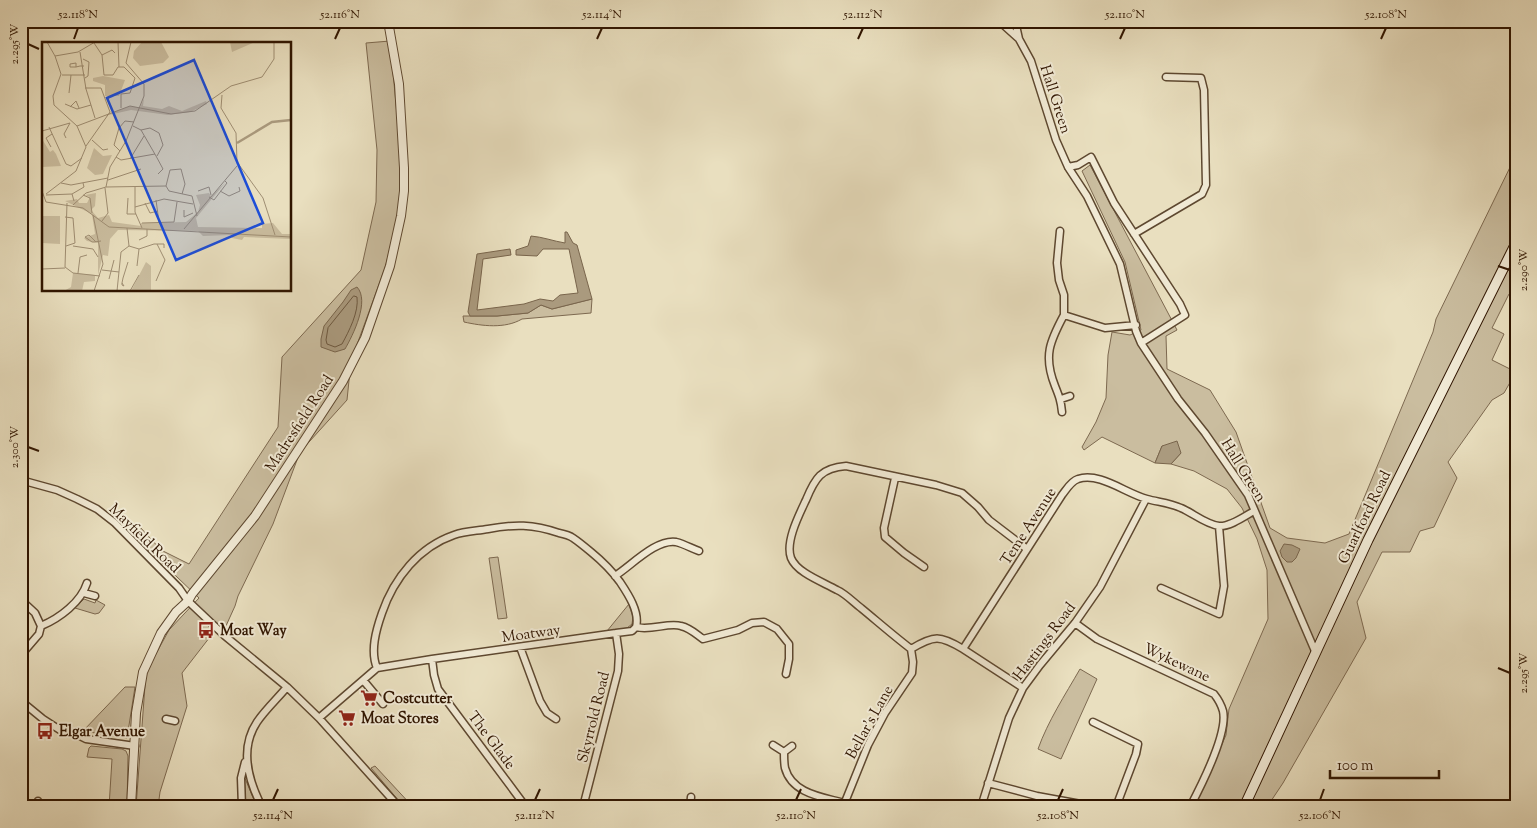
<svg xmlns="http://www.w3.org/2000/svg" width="1537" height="828" font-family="'Sorts Mill Goudy',serif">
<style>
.green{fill:#cabd9f;stroke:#7d6950}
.water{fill:#aa9a7e;stroke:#79654c}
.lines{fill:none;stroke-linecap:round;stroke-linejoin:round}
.shore{stroke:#6d583f;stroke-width:1}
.minor-casing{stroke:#5e4830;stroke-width:9}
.tertiary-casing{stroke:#5e4830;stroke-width:10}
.secondary-casing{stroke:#301500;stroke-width:11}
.minor{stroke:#f1ead5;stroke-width:6}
.tertiary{stroke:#f1ead5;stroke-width:8}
.secondary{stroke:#f1ead5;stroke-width:9}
.ticks{fill:none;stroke:#301500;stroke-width:2}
.labels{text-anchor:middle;stroke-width:4;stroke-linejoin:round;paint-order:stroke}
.street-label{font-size:15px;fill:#301500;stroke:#f1ead5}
.poi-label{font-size:15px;font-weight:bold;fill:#301500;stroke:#f1ead5;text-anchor:start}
.inset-river{fill:none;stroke:#aa9a7e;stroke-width:2.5}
.inset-road{fill:none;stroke:#9f8e73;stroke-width:1}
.view{fill:#1d4ed8;fill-opacity:0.15;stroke:#1d4ed8;stroke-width:2.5}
.inset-edge{fill:none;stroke:#301500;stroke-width:2.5}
.neatline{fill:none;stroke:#301500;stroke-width:2}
.ticks-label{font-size:12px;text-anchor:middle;fill:#301500}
</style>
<rect width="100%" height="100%" fill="#e9dfbf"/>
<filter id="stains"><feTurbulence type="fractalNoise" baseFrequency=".004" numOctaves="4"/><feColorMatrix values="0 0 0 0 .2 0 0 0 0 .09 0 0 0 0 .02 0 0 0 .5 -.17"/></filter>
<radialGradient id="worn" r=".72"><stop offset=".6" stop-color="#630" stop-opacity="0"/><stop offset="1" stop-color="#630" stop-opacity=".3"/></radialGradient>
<path class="green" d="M390 41 400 146V208L385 268 351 361 347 400 300 452 273 524 238 596 235 606 225 628 220 624 182 673 187 706 160 792 158 807H136L146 672 169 630 199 598 133 535 140 527 161 550 189 564 278 427 282 357 361 270 376 202 377 150 366 43Z
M1516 155V295L1509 294 1492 328 1504 334 1492 360 1516 372 1504 393 1492 400 1448 462 1457 478 1434 527 1420 531 1410 552H1382L1357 602 1366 638 1283 783 1267 807H1194L1226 735 1229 709 1268 619 1267 570 1257 539 1242 508 1227 489 1194 471 1171 464 1181 453 1162 446 1155 463 1102 437 1084 450 1082 447 1096 422 1106 398 1108 355 1112 332 1130 335 1141 330 1125 262 1082 171 1090 165 1177 330 1166 336 1167 369 1210 390 1236 432 1270 528 1287 538 1325 543 1349 534 1433 332 1436 319Z
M592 299 591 313 522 319C505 329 482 326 464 322L463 316H497L528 313 541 305 552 309Z
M498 557 507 618 498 619 489 558Z
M84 599 95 603 96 600 105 605 99 613 95 614 75 608Z
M629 604 633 617 632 624 627 628 607 631Z
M1080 669 1097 679 1061 759 1038 749C1048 721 1065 695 1080 669Z
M125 687H135L127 738 83 731Z
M91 746 122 749 126 751 128 756 127 807H109L112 759 87 757 89 748Z
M375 766 413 807H404L371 768Z
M244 776 257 807H246Z"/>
<path class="water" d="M565 232H567L573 243 577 245 592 299 552 309 541 305 528 313 497 316H470L468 312 477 254 510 249 511 255 483 259 477 310 524 304 540 299 553 301 560 295 578 293 569 249H543L537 256 516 255V250L528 246 531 236C543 237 553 241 565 243Z
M357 287C370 301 353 335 345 349L335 352 321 347V339L324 326 343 302 351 290Z
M1177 441 1181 453 1171 464 1155 463 1162 446Z
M1284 544 1292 545 1300 549 1296 558 1292 562H1287L1282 557 1280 551Z"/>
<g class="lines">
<path class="shore" d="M354 296 357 297C359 312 349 331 342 344L335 347 327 344 326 340 328 328Z"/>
<g class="minor-casing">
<path id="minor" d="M999 21 1019 39 1031 61 1056 140 1068 167 1087 196 1120 264 1136 331 1141 343 1178 399 1205 433 1248 495 1315 651
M1015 21 1019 39
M1068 167 1078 165 1091 157 1114 203 1180 304 1185 315 1141 343
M1060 231 1057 263 1059 280 1064 295V315
M1134 234 1202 194 1206 185 1204 90 1201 78 1166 77
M1061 399 1070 396
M1062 412C1061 401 1059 396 1055 386 1043 356 1050 341 1064 315L1105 328 1136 325
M895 478 884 528 885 537 904 553 924 567
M21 481 28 482 57 490 77 499 97 509 115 523 179 588 188 601 225 636 287 687 319 718 399 807
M615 576C632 565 656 539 676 542 684 544 691 548 699 551
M1161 588 1219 614 1224 586 1219 526
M84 593 95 596
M21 600 35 613 41 626 39 634 21 655
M1075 623 1097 639 1214 694C1218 699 1221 704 1223 711 1228 733 1201 786 1190 807
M41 626C60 618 81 602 87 583
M520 647 540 701 547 713 556 719
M911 649C894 636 878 622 861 608 853 602 846 594 837 590 823 582 797 573 791 558 785 542 799 515 806 500 815 478 821 468 846 466L936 485 962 493 978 507 989 520 1027 549
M911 649C934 635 940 635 963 649L1062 495C1066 490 1071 481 1078 479 1100 472 1125 493 1147 499 1158 502 1170 503 1181 508 1193 513 1205 524 1219 526 1230 527 1245 516 1254 511
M963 649 1023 688
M432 659 434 675 438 689 526 807
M377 668C370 651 376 630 382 613 394 578 419 547 454 535 465 531 477 531 488 529 514 524 533 524 559 533 564 534 569 535 573 538 579 542 585 547 591 552 602 561 612 571 620 582 628 594 640 612 636 627
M363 680 383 704
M21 701 43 719 60 730 78 735 86 739 135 746
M319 718 377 668 432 659 616 633 632 631 636 627C651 631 669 622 681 626 690 628 696 634 703 639L738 630 752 623 764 622 777 629 789 644V659L786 674
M166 719 175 721
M1093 722 1138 744 1136 754 1116 807
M773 745 784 752C784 757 784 763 785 768 792 794 823 797 844 803
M784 752 792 746
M988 783 1037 796 1097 807
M38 807V801
M242 807 241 778 245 762
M262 807C248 780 239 749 257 722 265 710 277 699 287 687
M583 807 618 671 619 654 616 633
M690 807 691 797
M843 807 868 745 885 713 912 673 913 662 911 649
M981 807 1009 718 1023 688 1040 665 1075 623 1100 587 1146 499"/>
</g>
<g class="tertiary-casing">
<path id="tertiary" d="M131 807 136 713 143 672 161 633 176 612 188 601 192 594 255 516 343 381 365 338 390 266 401 216 404 191V168L399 84 388 21"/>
</g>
<g class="secondary-casing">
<path id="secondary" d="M1244 807 1368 540 1516 243"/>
</g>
<use href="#minor" class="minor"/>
<use href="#tertiary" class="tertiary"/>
<use href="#secondary" class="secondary"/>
</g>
<path class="ticks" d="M74 39 78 28M335 39 340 28M597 39 602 28M858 39 863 28M1120 39 1125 28M1381 39 1386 28M28 44 39 49M1498 266 1510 270M28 447 39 451M1498 668 1510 673M273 800 278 789M535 800 540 789M796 800 801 789M1058 800 1063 789M1320 800 1324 789"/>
<defs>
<g id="bus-bare" transform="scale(1.35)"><path d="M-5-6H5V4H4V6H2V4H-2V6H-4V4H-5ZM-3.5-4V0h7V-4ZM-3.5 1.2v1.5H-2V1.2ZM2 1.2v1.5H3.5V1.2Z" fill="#8f2418" stroke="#f1ead5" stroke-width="2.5" paint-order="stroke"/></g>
<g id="supermarket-bare" transform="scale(1.35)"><path d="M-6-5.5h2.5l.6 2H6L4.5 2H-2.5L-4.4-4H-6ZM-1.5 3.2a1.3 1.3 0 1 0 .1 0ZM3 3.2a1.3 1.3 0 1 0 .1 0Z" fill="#8f2418" stroke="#f1ead5" stroke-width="2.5" paint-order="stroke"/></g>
</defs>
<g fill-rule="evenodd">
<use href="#bus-bare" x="206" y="630"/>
<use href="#supermarket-bare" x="369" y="698"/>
<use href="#supermarket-bare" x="347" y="718"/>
<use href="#bus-bare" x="45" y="731"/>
</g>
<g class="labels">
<g class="street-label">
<text transform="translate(1056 99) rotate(72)" y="5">Hall Green</text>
<text transform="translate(299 423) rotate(-57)" y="5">Madresfield Road</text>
<text transform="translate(1244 470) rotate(58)" y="5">Hall Green</text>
<text transform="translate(1364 517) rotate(-64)" y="5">Guarlford Road</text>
<text transform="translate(1028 526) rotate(-57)" y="5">Teme Avenue</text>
<text transform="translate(145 538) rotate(44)" y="5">Mayfield Road</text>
<text transform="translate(531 633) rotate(-8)" y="5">Moatway</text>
<text transform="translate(1044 641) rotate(-53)" y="5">Hastings Road</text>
<text transform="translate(1177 662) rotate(25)" y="5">Wykewane</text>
<text transform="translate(593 717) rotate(-76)" y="5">Skyrrold Road</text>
<text transform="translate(869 722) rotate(-61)" y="5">Bellar's Lane</text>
<text transform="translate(492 740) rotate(53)" y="5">The Glade</text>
</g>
<g class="poi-label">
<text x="220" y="635">Moat Way</text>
<text x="383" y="703">Costcutter</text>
<text x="361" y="723">Moat Stores</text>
<text x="59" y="736">Elgar Avenue</text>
</g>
</g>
<g transform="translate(42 42)">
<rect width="249" height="249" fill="#e9dfbf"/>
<path d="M100 0H119L127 15 121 21 98 24 91 16 92 9ZM188 0H213L190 10ZM61 34 83 38 77 54H63V43L51 39V36ZM102 56 101 64 120 67 127 64 140 69 164 59 165 62 148 70 126 73 89 68 62 74 88 64 98 66ZM0 97 8 110 11 108 14 112 19 124 0 125ZM52 106 61 114 70 113 61 132 53 133 45 126ZM183 141 154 176 156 185 220 186V182L231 181 240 192H249V197L202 195 200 198 190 196 189 193 161 194 156 189 76 188 68 197 66 214 61 213 56 233V201L45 199 42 196 53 192 50 172 23 159 35 157 37 161H45L48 155 43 153 54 151 53 164 49 168 56 176 67 173 70 180 99 184V181L144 180 156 170 158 163 154 153 167 151 169 154ZM0 174H18V202L0 201ZM104 220 109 224V249H89ZM31 231 53 233V239L42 240 40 249H22L29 245Z" fill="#cabd9f"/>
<path class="inset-river" d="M195 101 230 80 249 78"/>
<path class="inset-road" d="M5 0 13 14M76 0 77 25M52 1 60 13 62 33H71L76 25H82L93 36 88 51 79 52V66M38 10 44 47 53 76M60 13 70 8 73 11M41 17 47 20 46 34 43 36M34 25V21L28 22V25H34L38 24H42M20 33H43M43 46H59L68 70 44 104M27 51 29 33M180 53 179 66 194 91 195 120 221 156 233 193M23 62 35 67 49 63M28 65 34 59 37 66M35 84 88 64 129 72 153 69 189 44 220 35 232 17V0M91 84 99 88 114 114 121 127 116 132M7 85 24 122 29 124 40 116M99 88 108 86 117 91 121 103 115 114M0 89 28 81 22 92 24 96M50 98 61 108 66 107M9 105 4 96 10 92M78 109 72 103 77 86 83 79 92 80M74 115 79 118 113 112M88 117 102 94M66 138 99 127M19 141 29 143 66 136M124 144 128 128 139 127 143 142 140 152M124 144 127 149 150 154 155 174M64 145 124 144M93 145V170L100 186M0 149 4 160 41 166 67 185 249 195M156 149 167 145 169 153M178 149 187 154 198 149 197 145M4 152 34 129 44 105 35 84 12 63 11 54 19 32 13 14 36 10 53 0M4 153 30 152M41 153 48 156 50 171M167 155 172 158 185 141 183 139M86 156 85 172H94M114 158 117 180M32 159 30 152 42 145 41 141M25 161 23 225 31 231 58 234M103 161 108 171 116 169M31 163 44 151 64 145 68 125 84 99 102 54V42L84 21 89 0M93 165 122 157 151 162M142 168V175L151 171M51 173 61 222 52 249M23 175 31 176 33 201 24 204M60 179 66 171 63 146M100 181 132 180 135 160M85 186 87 204M142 187 195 124M97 198 105 194V187M54 200 47 193 43 195 50 200H52L59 199M31 204 51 207 56 215M87 204 97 207 95 224M97 207 112 202H122V206M0 227 23 226M60 228 77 230M36 231 38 215 45 213M67 237 72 218M114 239 123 218 115 202M80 241 82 244 80 243V241L81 236 86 220M75 249 79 210 87 204M88 249 97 233"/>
<path class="view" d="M152 18 221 181 134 218 65 56Z"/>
<rect width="249" height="249" class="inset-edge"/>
</g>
<rect width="1537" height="828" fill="none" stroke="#e9dfbf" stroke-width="55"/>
<path d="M1330 770v8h109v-8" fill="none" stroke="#301500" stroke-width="2.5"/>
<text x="1337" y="770" font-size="15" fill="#301500" stroke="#f1ead5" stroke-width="4" paint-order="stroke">100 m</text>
<rect x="28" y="28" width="1482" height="772" class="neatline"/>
<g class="ticks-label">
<text x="78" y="18">52.118°N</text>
<text x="340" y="18">52.116°N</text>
<text x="602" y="18">52.114°N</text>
<text x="863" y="18">52.112°N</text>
<text x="1125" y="18">52.110°N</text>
<text x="1386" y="18">52.108°N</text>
<text transform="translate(14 44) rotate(-90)" y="4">2.295°W</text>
<text transform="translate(1523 270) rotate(-90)" y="4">2.290°W</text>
<text transform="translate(14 447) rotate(-90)" y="4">2.300°W</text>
<text transform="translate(1523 673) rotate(-90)" y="4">2.295°W</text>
<text x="273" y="819">52.114°N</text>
<text x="535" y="819">52.112°N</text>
<text x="796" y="819">52.110°N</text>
<text x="1058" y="819">52.108°N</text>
<text x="1320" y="819">52.106°N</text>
</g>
<rect width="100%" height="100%" filter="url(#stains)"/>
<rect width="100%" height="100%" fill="url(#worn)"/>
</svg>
